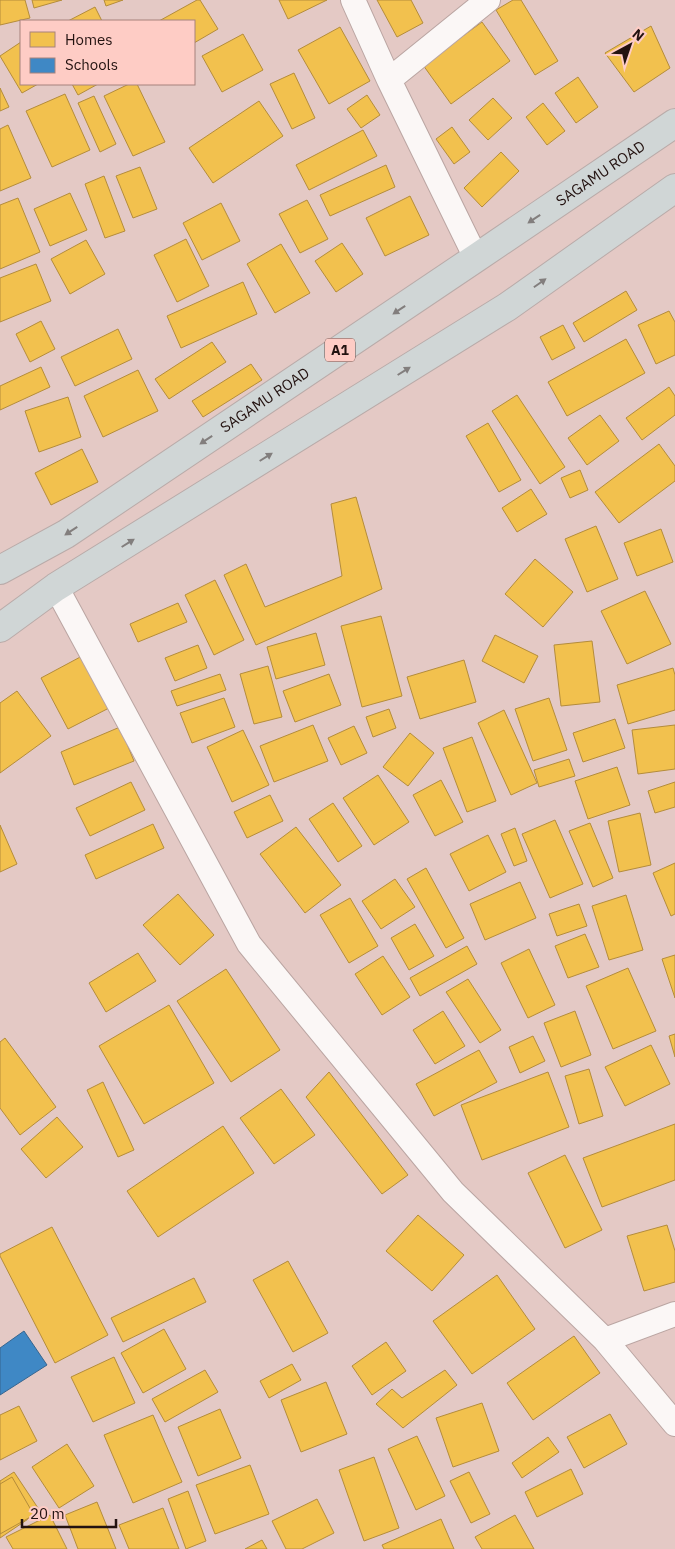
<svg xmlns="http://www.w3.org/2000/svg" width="675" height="1549" font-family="'IBM Plex Sans',sans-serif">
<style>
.homes{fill:#f2c14e;stroke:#b48c3b}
.schools{fill:#3f88c5;stroke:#37658f}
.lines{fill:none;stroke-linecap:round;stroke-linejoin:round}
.minor-casing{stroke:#baa5a2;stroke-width:26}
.trunk-casing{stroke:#b9aba9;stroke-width:30}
.minor{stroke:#fbf7f6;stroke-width:24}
.trunk{stroke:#d0d6d6;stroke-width:28}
.oneway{fill:#827e7d}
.labels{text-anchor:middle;stroke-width:5;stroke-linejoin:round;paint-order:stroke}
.shield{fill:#feccc5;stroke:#654a46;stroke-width:1}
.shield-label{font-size:14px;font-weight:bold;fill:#231210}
.street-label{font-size:15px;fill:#231210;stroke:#feccc5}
</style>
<rect width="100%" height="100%" fill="#e4c9c5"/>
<path class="homes" d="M0 0H25L30 18 0 25Z
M32 0H62L34 8Z
M104 0H123L106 6Z
M197 0H200L218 29 194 43V21H159Z
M279 0H327L288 19Z
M377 0H411L423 23 397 37Z
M513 0H521L558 61 535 75 496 10Z
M95 7 102 21H68Z
M482 22 510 61 451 104 423 65Z
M651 26 670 68 634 92 605 53Z
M340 27 370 81 329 104 298 50Z
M243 34 263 70 222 92 202 56Z
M21 42V84H38L22 93 0 56Z
M294 73 315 118 292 129 270 84Z
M578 77 598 107 576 123 555 93Z
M72 84H98L78 95Z
M129 84H137L165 142 133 156 104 96Z
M0 88 9 107 0 111Z
M65 94 90 150 52 167 26 111Z
M367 95 380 115 361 128 347 109Z
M94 96 116 144 100 152 78 103Z
M493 98 512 118 488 140 469 120Z
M259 101 283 136 213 183 189 148Z
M543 103 565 131 547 145 526 117Z
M8 125 31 178 0 191V129Z
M452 127 470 152 454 164 436 139Z
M363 130 377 156 309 190 296 165Z
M501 152 519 171 482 207 464 188Z
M386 165 395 187 330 216 320 195Z
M140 167 157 209 133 218 116 176Z
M104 176 125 231 105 238 85 184Z
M70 193 87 230 50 246 34 209Z
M410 196 429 235 385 256 366 218Z
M18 198 40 252 0 269V205Z
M307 200 328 239 300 253 279 214Z
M221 203 240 241 202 260 183 223Z
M186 239 209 286 177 302 154 255Z
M86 240 105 274 70 294 51 259Z
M342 243 363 274 336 292 315 261Z
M281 244 310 293 275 313 247 264Z
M36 264 51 301 0 322V278Z
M243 282 257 314 181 348 167 316Z
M626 291 637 310 584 342 573 323Z
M669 311 675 322V355L656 364 638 325Z
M41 321 55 349 30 362 16 334Z
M563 325 575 348 552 360 540 337Z
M118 329 132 359 75 386 61 357Z
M626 339 645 373 567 416 548 382Z
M212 342 226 362 169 399 155 379Z
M251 364 262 380 203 417 192 401Z
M41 367 50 387 0 410V386Z
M138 370 158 411 103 437 84 396Z
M669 387 675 396V415L642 440 626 418Z
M517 395 565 467 540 484 492 411Z
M68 397 81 437 39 452 25 411Z
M600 415 619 441 587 465 568 438Z
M488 423 521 480 499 492 466 436Z
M659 444 675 466V481L619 523 595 492Z
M82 449 98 482 51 505 35 473Z
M580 470 588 490 570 498 561 478Z
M531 489 547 514 517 532 502 508Z
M356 497 382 589 256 645 224 575 246 564 265 607 342 576 331 504Z
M596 526 618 579 587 592 565 539Z
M661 529 673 562 637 576 624 543Z
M535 559 573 592 543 627 505 594Z
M215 580 244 640 214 655 185 595Z
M645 591 671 644 627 664 601 611Z
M178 603 187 622 138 642 130 624Z
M381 616 402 696 362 707 341 626Z
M316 633 325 665 276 679 267 647Z
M495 635 538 656 524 683 482 661Z
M592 641 600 702 561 706 554 645Z
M198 645 207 668 175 681 165 658Z
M84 655 111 707 68 729 41 678Z
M464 660 476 702 420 719 407 677Z
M268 666 282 717 254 724 240 674Z
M673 668 675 675V710L628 724 617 685Z
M220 674 226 690 177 706 171 691Z
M329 674 341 705 295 722 283 691Z
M17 691 51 736 0 773V703Z
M224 698 235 727 192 743 180 713Z
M549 698 567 750 533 761 515 709Z
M389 709 396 728 373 737 366 717Z
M504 710 537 783 511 795 478 723Z
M615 719 625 748 583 762 573 733Z
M313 725 328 761 274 782 260 746Z
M675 725V769L638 774 632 730Z
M354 726 367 753 341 765 328 738Z
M120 727 134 761 74 785 61 752Z
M243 730 269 785 232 802 207 747Z
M410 733 434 753 408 786 383 767Z
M472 737 496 801 467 812 443 748Z
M569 759 575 776 539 787 534 770Z
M617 767 630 805 588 819 575 781Z
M378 775 409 822 374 845 343 798Z
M441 780 463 822 435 836 413 795Z
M131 782 145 810 90 836 76 808Z
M675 782V807L655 813 648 791Z
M270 795 283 821 247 838 234 812Z
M333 803 362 846 338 862 309 819Z
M640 813 651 865 619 872 608 821Z
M555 820 583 884 550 898 522 834Z
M590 823 613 878 593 887 569 831Z
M153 824 164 848 96 879 85 855Z
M0 825 17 864 0 872Z
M296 827 341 885 305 913 260 854Z
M515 828 527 861 514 866 501 834Z
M488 835 506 872 469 891 450 854Z
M675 863V914L671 916 653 873Z
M426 868 464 938 446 948 407 879Z
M395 879 415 907 381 929 362 901Z
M520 882 536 918 485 940 470 904Z
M178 894 214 935 180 965 143 925Z
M626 895 643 950 609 960 592 906Z
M350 898 378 946 349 963 320 915Z
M579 904 587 926 557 936 549 914Z
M415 924 434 956 409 970 391 938Z
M585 934 599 967 568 978 555 946Z
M467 946 477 964 420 996 410 978Z
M529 949 555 1005 528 1018 501 963Z
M138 953 156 981 106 1012 89 983Z
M675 955V998L662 959Z
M383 956 410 997 382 1015 355 974Z
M628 968 656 1031 613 1049 586 986Z
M226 969 280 1050 231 1082 177 1001Z
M468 979 501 1030 480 1043 446 992Z
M169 1005 214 1083 144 1124 99 1046Z
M443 1011 465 1046 435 1064 413 1030Z
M575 1011 591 1055 561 1067 544 1023Z
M675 1034V1057L669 1036Z
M533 1036 545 1061 520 1073 509 1047Z
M5 1038 56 1107 20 1135 0 1108V1042Z
M651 1045 670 1084 625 1106 605 1067Z
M479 1050 497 1082 434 1116 416 1084Z
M589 1069 603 1116 579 1124 565 1076Z
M329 1072 408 1175 382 1194 306 1097Z
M548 1072 569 1127 482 1160 461 1105Z
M103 1082 134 1150 118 1157 87 1090Z
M281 1089 315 1135 274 1164 240 1118Z
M57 1117 83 1147 46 1178 21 1149Z
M675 1124V1180L602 1207 583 1158Z
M223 1126 254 1173 158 1237 127 1191Z
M565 1155 602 1230 565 1248 528 1173Z
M418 1215 464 1255 432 1291 386 1251Z
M667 1225 675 1251V1282L644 1291 627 1236Z
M52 1227 108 1335 55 1363 0 1256V1254Z
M288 1261 328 1333 293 1352 253 1280Z
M497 1275 535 1329 472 1374 433 1321Z
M194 1278 206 1302 123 1342 111 1318Z
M164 1329 186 1369 143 1393 121 1353Z
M574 1336 600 1373 533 1420 507 1383Z
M386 1342 406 1371 372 1395 352 1366Z
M114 1357 135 1403 93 1422 71 1377Z
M292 1364 301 1380 269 1398 260 1381Z
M205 1370 218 1392 165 1422 152 1399Z
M445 1370 457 1385 403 1428 376 1404 392 1389 402 1398Z
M326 1382 347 1434 301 1452 281 1400Z
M482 1403 499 1451 453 1467 436 1418Z
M19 1406 37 1441 0 1460V1415Z
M220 1409 241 1458 198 1476 178 1427Z
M610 1414 627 1444 584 1468 567 1437Z
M153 1415 182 1482 133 1503 104 1435Z
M417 1436 445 1496 416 1510 388 1449Z
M548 1437 559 1452 522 1478 512 1463Z
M67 1444 94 1486 59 1508 32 1467Z
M374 1457 399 1528 364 1541 339 1470Z
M250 1465 269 1514 215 1534 196 1485Z
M571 1469 583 1494 537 1517 525 1492Z
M14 1472 40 1511 0 1538V1481Z
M469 1472 490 1514 471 1523 450 1481Z
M12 1477 34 1515 0 1534V1484Z
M188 1491 206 1541 186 1549 168 1499Z
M317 1499 334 1533 302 1549H286L272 1521Z
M97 1502 116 1549H78L65 1515Z
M163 1508 179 1549H129L119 1525Z
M50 1515 67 1549H13L6 1537Z
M515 1515 534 1549H482L475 1537Z
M441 1519 454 1549H384L382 1545Z
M262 1540 267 1549H245Z"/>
<path class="schools" d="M24 1331 47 1365 0 1395V1348Z"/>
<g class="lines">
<g class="minor-casing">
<path id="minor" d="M353 0 389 80 476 258
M389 80 488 0
M56 587 249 944 453 1192 605 1340 675 1424
M605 1340 675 1314"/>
</g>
<g class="trunk-casing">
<g id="trunk">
<path id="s1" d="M0 570 66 534 476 258 675 123"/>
<path d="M0 628 56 587 507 307 675 188"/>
</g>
</g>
<use href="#minor" class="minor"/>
<use href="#trunk" class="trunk"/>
</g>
<defs><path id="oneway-solid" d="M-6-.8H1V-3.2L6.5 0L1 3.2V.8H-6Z" transform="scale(1.25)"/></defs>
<g class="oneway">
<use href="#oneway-solid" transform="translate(534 219) rotate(146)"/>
<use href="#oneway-solid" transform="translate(540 283) rotate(-35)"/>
<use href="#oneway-solid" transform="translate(399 310) rotate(146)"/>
<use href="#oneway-solid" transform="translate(404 371) rotate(-32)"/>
<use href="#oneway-solid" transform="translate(206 440) rotate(146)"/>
<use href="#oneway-solid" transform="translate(266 457) rotate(-32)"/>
<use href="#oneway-solid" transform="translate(71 531) rotate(147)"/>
<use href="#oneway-solid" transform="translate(128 543) rotate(-32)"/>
</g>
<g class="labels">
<rect class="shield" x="325" y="338.5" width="30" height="23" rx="4"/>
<g class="shield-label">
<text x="340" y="355">A1</text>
</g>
<g class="street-label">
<text dy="5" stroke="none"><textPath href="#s1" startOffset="720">SAGAMU ROAD</textPath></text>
<text dy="5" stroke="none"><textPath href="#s1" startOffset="315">SAGAMU ROAD</textPath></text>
</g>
</g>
<rect x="20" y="20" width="175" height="65" fill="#feccc5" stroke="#a6827d"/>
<rect x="30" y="32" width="25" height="15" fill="#f2c14e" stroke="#a6827d"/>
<text x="65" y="45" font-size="15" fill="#231210">Homes</text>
<rect x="30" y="58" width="25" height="15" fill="#3f88c5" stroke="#a6827d"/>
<text x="65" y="70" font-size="15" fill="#231210">Schools</text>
<g transform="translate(630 45) rotate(40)" stroke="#feccc5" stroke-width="4" paint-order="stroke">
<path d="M0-4L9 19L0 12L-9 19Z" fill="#231210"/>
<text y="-8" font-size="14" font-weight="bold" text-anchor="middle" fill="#231210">N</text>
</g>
<path d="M22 1519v8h94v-8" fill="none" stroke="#231210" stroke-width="2.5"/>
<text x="30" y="1519" font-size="15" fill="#231210" stroke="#feccc5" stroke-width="4" paint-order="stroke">20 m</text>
</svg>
